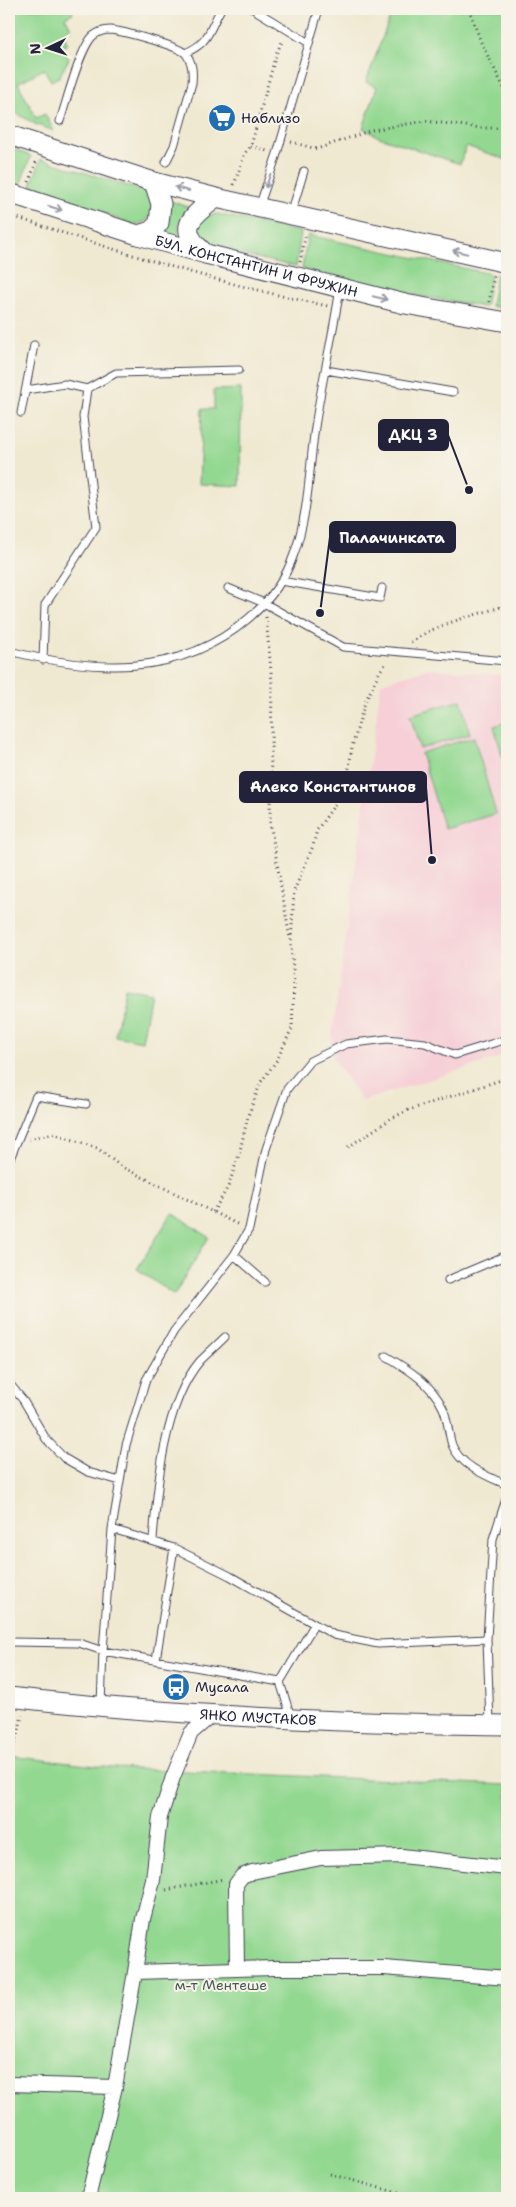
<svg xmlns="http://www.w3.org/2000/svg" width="516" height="2207" font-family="'Shantell Sans',sans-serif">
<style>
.built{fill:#f6cfd7}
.green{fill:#93d891;stroke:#5a7d66}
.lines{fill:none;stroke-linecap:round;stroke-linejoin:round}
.lane-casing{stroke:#414052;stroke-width:9}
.street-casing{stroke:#414052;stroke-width:16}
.secondary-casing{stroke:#414052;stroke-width:21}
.path{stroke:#414052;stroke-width:3;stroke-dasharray:1 4;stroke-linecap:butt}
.lane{stroke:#fff;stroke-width:7}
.street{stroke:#fff;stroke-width:14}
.secondary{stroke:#fff;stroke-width:19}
.oneway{stroke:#9c9ca7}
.labels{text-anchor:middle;stroke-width:4;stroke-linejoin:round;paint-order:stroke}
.poi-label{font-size:14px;fill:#22223b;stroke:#f7f3e8;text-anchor:start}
.street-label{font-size:14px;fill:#22223b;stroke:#f7f3e8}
.park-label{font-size:14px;fill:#445955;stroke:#f7f3e8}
.leader{fill:none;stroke:#22223b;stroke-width:2}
.callout-dot{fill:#22223b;stroke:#f7f3e8;stroke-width:2}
.callout{fill:#22223b;stroke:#22223b;stroke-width:2}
.callout-label{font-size:15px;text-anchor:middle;font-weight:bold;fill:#fff}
</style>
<rect width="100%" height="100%" fill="#f7f3e8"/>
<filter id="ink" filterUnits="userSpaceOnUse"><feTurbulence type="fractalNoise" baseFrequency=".02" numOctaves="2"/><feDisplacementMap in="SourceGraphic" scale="10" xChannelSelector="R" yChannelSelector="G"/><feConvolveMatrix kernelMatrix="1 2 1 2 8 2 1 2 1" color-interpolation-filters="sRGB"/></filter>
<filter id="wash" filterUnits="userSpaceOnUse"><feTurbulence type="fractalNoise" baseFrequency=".0096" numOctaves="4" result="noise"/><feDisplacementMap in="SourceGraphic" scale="20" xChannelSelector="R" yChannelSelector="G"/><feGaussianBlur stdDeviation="1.12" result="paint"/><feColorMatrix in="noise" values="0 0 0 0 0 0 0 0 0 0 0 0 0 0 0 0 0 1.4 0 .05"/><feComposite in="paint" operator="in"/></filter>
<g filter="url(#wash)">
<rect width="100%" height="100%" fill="#f0e9d2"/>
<path class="built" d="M430 668 507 676V1055L362 1101 334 1060 332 1037 381 683Z"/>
<path class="green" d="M9 9H71L73 13 65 17 72 30 63 34 68 44 62 47 69 59 59 77 51 81 44 69 18 83 36 118 45 114 54 131 35 124 9 109Z
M393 9H507V160L466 146 460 164 379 137 363 128 377 87 366 82Z
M9 147 31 156 20 185 9 181Z
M41 159 144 191C156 207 157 221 133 225L31 186Z
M171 201 189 207C180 219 176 225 180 240L162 235 169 224Z
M217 214 301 232 296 267 209 247 197 231 200 220 207 216Z
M308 235 491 274 485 307 414 295 302 269Z
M496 274 507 276V309L491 306Z
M241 389 240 486 199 484 202 409H214V390Z
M461 700 470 734 420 749 410 715Z
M507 722V773L494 726Z
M474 737 496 814 444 829 421 753Z
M125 988 151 993 142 1041 115 1036Z
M172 1213 209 1237 174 1295 137 1269Z
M9 1756 114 1768 507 1785V2198H9Z"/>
</g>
<g filter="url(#ink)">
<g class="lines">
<g class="lane-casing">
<path id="lane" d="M253 9 309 43
M185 53C210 43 209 29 221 9
M60 121C66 103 80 48 93 36 98 32 104 30 110 30 122 31 179 46 186 54 193 63 193 73 192 83L174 146 166 162
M259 207 277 154 319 9
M291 214 304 171
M326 370 453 392
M26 390 65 384 87 389
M21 413 34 345
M281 581 380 598 382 588
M228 588 264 603 343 647 507 661
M9 651C93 672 179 679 249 618 269 601 286 578 294 554 309 513 309 469 315 427 322 380 333 335 340 288
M43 660 45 605 96 527 83 417 87 389 116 373 239 370
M9 1161 36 1096 86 1104
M234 1255 265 1282
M448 1280 507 1255
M386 1356C408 1369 432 1384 443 1408 448 1419 448 1433 452 1445 460 1466 489 1477 507 1485
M9 1383 23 1400 46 1439 64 1458 88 1472 120 1481
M112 1529 174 1548 230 1576 334 1635 378 1644 487 1639
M153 1540C157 1487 164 1403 200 1361 208 1353 217 1345 225 1337
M9 1642 79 1643 103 1651 280 1682 291 1717
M156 1660 174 1548
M280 1682 314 1625
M101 1705 103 1651 112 1529 126 1445 146 1380 174 1331 234 1255 249 1229 266 1149 287 1089 310 1061 346 1044 387 1039 425 1043 455 1055 507 1039
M490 1724 487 1639 493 1539 507 1496"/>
</g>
<g class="street-casing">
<path id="street" d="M237 1969 236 1884 242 1876 252 1872 321 1858 402 1856 507 1868
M135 1972 143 1919 153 1880 160 1817 173 1777 191 1733 212 1715
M9 2084 115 2087
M88 2198 115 2087 135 1972 274 1968H384L507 1978"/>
</g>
<g class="secondary-casing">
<g id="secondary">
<path d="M9 135 154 182 216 198 507 263"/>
<path id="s1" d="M9 193 138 235 206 254 405 304 507 322"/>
<path d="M138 235 151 231 159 223 161 204 154 182"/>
<path d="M206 254C175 229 190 217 216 198"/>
<path id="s2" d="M9 1697C174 1716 341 1723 507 1725"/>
</g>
</g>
<path class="path" d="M469 9 481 42 507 94
M291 142 317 149 372 130 426 121 481 128H507
M251 146 267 151
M29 182 36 162
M234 185 245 153 251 146 276 54 283 40
M9 215C114 250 220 284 328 306
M300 262 306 233
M489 302 494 276
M266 617 272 682 270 822 290 939
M411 642C440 622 474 616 507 605
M29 1139 53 1133 97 1148 122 1167 239 1225
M348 1147 392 1118 409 1110 507 1078
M213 1212 228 1187 239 1155 248 1116 261 1082 277 1060 292 1028 294 983 291 944 294 891 313 846 317 830 346 788 352 747 365 702 380 671 387 662
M9 1758 18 1735 22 1715
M166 1890 224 1879
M330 2174 398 2193 405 2198"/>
<use href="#lane" class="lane"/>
<use href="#street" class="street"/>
<use href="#secondary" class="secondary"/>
</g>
<defs><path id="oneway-shaft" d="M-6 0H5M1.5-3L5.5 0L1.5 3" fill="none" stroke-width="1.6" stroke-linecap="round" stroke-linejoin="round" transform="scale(1.25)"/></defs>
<g class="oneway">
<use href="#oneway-shaft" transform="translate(268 181) rotate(109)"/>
<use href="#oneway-shaft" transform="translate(182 189) rotate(-165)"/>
<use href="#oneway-shaft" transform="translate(55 208) rotate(18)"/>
<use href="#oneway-shaft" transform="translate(460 252) rotate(-167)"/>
<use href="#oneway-shaft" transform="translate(380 298) rotate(13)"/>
</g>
</g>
<defs>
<g id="supermarket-disc" transform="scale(1.4375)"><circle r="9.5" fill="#1f6fb2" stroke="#f7f3e8"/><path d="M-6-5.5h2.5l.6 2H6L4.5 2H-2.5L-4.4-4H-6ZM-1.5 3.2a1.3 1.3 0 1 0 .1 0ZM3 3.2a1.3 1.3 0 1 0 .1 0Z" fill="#fff"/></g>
<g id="bus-disc" transform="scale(1.4375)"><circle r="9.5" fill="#1f6fb2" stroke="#f7f3e8"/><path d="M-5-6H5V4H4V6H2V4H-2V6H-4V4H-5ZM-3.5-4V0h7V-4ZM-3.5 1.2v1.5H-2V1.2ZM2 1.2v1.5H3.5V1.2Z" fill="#fff"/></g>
</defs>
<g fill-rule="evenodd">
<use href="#supermarket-disc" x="222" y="118"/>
<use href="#bus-disc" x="176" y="1687"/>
</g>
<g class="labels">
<g class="poi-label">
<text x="241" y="123">Наблизо</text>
<text x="195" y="1692">Мусала</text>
</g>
<g class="street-label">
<text dy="5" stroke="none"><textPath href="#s1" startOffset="258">БУЛ. КОНСТАНТИН И ФРУЖИН</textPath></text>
<text dy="5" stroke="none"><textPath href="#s2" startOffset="250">ЯНКО МУСТАКОВ</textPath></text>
</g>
<g class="park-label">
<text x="221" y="1990">м-т Ментeше</text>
</g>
</g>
<path class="leader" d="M469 490L448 435M320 613L330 537M432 860L426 787"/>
<g class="callout-dot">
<circle cx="469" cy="490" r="5"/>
<circle cx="320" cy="613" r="5"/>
<circle cx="432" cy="860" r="5"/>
</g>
<g class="callout">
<rect x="379" y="420" width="69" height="30" rx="5"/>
<rect x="330" y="522" width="125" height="30" rx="5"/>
<rect x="240" y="772" width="186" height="30" rx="5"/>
</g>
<g class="callout-label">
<text x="413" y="440">ДКЦ 3</text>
<text x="392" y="543">Палачинката</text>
<text x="333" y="792">Алеко Константинов</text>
</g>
<rect width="516" height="2207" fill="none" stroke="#f7f3e8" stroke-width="30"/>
<g transform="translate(48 48) rotate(266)" stroke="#f7f3e8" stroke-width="4" paint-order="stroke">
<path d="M0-4L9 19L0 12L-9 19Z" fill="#22223b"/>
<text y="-8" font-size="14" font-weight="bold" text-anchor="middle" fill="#22223b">N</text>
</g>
</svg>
